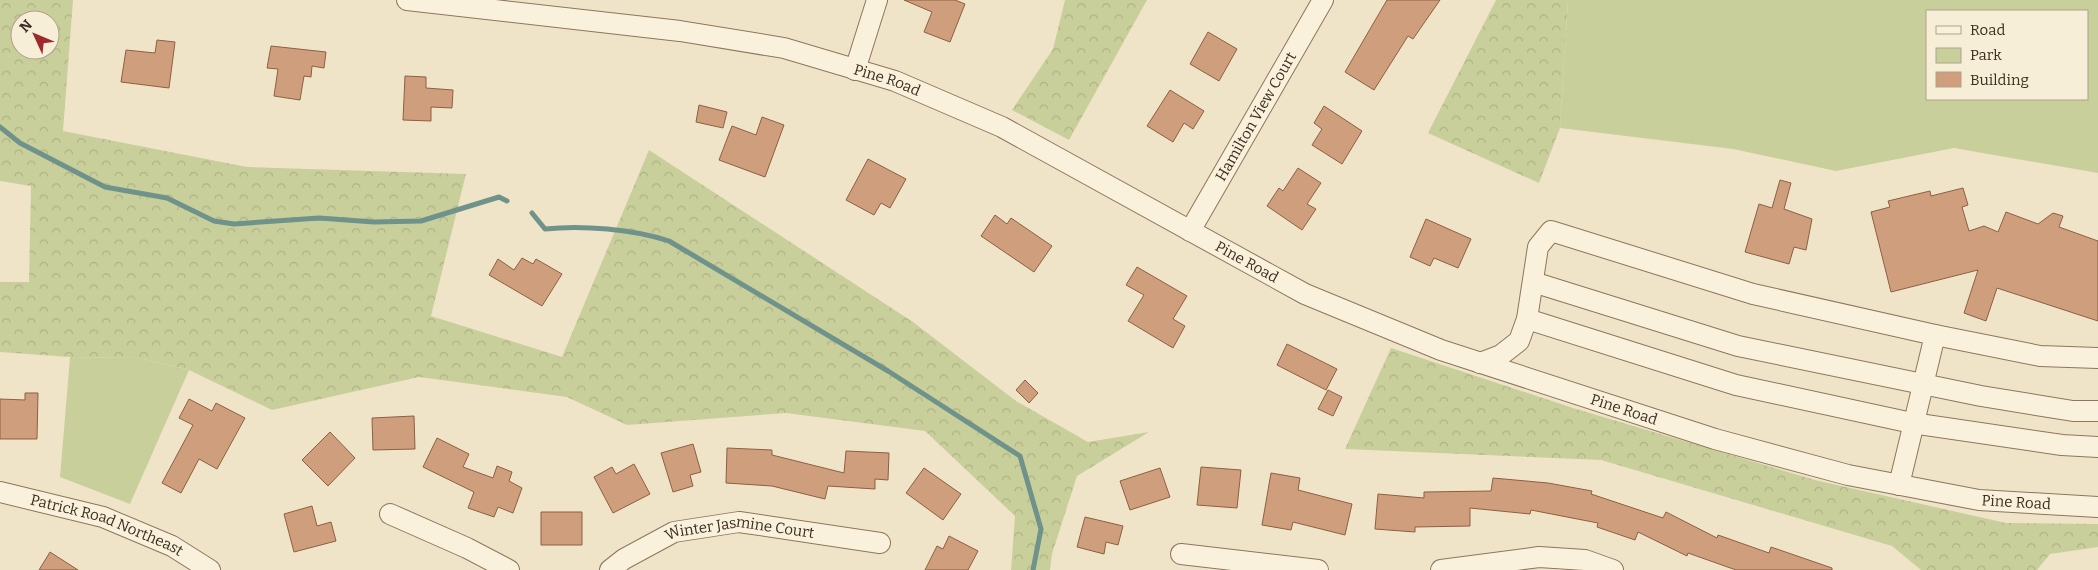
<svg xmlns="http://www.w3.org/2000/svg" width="2098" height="570" font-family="Bitter,serif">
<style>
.green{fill:#c9cf9b;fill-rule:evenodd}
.forest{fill:url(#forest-crowns);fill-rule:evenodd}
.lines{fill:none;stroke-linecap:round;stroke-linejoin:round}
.stream{stroke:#6f938a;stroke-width:5}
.building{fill:#cf9f7d;stroke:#8d5f41}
.minor-casing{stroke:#8d765c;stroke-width:22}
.minor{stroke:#faf1dc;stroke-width:20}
.labels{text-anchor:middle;stroke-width:4.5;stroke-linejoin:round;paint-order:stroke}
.street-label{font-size:15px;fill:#3d2e20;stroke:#f7eed8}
</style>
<defs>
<pattern id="forest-crowns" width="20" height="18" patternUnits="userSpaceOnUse" patternTransform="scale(1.25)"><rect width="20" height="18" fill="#c9cf9b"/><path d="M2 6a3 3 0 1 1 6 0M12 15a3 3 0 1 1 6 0" fill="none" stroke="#aeb285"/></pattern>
</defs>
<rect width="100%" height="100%" fill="#f0e4c8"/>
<path class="green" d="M1568 0H2098V173L1954 148 1836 171 1733 149 1560 128ZM1927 11H2087V99H1927Z
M70 357 139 358 189 370 130 504 60 477Z"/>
<path class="forest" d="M0 0H73L63 131 247 167 466 174 431 316 562 357 649 150 913 322 1016 401 1088 442 1149 432 1077 476 1052 554 1050 570H1011L1015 516 925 431 786 413 627 425 567 397 419 377 272 410 189 370 139 358 70 357 0 352V282H29L31 186 0 181ZM20 20H50V50H20Z
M1065 0H1147L1069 140 1012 110 1053 49Z
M1496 0H1568L1560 128 1539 183 1428 133Z
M1391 348 1573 408 1815 480 2006 523 2098 524V547L2050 554 2037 570H1921L1892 546 1601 460 1345 449Z"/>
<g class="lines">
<path class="stream" d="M0 127 20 143 105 187 167 198 214 221 234 224 319 218 374 222 421 221 499 197 507 201
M532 213 545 229C582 225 633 229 669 241L888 371 1020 456 1041 529 1033 570"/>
</g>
<path class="building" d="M904 0H955L965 4 950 42 924 32 932 12Z
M1387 0H1440L1413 39 1408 36 1374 90 1345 72Z
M1208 32 1237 49 1219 81 1190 64Z
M157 40 175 42 169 88 121 82 126 50 155 53Z
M271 46 326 52 324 68 312 66 311 77 304 76 300 100 274 96 278 69 267 68Z
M405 76 426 77V88L453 90 452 108 431 107V121L403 120Z
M1170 90 1204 111 1193 129 1184 123 1173 142 1147 126Z
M699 105 727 112 723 128 696 122Z
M1324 106 1362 131 1342 164 1312 145 1322 129 1314 123Z
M762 117 784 125 765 177 719 160 732 126 756 135Z
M868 159 906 179 890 208 881 203 874 215 846 200Z
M1298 168 1321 183 1307 204 1316 209 1302 230 1267 206 1279 188 1283 191Z
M1780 180 1791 183 1784 209 1812 219 1806 250 1794 247 1789 264 1745 252 1759 204 1772 208Z
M1963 188 1968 205 1962 207 1969 231 1984 226 1998 232 2006 212 2038 224 2053 213 2063 216 2059 227 2098 241V321L1997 288 1986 321 1964 313 1978 270 1891 292 1871 212 1890 207 1888 201 1930 191 1931 196Z
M995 215 1007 224 1011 218 1052 246 1034 272 981 236Z
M1426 219 1471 239 1458 268 1434 258 1430 266 1410 257Z
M522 258 533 264 536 259 562 274 542 306 489 275 498 259 514 270Z
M1137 267 1187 296 1173 319 1185 326 1173 348 1128 321 1144 295 1126 285Z
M1287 344 1337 369 1326 390 1277 365Z
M1025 380 1038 393 1029 403 1016 390Z
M1328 390 1342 397 1333 416 1318 409Z
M25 393H38L37 439H0V399L25 400Z
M189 399 212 411 216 403 245 418 217 469 199 459 181 493 162 483 193 425 179 418Z
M414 416 415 449 373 450 372 418Z
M330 432 355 458 328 486 302 460Z
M437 438 469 454 463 467 493 478 497 466 512 472 509 481 522 488 513 513 498 507 494 517 468 508 474 492 423 467Z
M693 444 701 472 690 475 693 486 673 492 661 453Z
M727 448 772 450V455L844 473 846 451 889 453 888 480 875 479V489L828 486 825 499 772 486 726 483Z
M634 464 650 494 613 513 594 477 612 467 616 474Z
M1201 467 1241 470 1237 508 1197 505Z
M924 468 961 494 943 520 906 493Z
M1160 468 1170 497 1130 510 1120 481Z
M1271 473 1300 478 1298 490 1352 504 1345 535 1293 522 1291 530 1262 525Z
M1493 478 1548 483 1592 491 1591 494 1663 518 1666 512 1717 538 1718 535 1769 553 1771 547 1832 568V570H1736L1688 553 1687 556 1638 532 1635 540 1597 527 1598 523 1531 510 1530 514 1470 508V526L1415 527V532L1375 529 1378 494 1424 498V492L1491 491Z
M312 506 317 526 331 522 336 541 294 552 284 514Z
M541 512H582V545H541Z
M1085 517 1123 526 1118 545 1106 542 1104 554 1077 547Z
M949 536 978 551 968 570H925L937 546 943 549Z
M50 552 78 570H39Z"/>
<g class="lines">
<g class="minor-casing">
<g id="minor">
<path id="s1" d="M407 0 680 31 784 48 895 81 1002 127 1305 294 1441 350 1715 439 1848 475 1979 500 2098 507"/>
<path d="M855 70 877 0"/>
<path id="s2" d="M1190 231 1323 0"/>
<path d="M1533 282 1738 346 1981 396 2073 411H2098"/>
<path d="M1527 319 1736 385 1912 423 2062 445 2098 447"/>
<path d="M1935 335 2040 356 2098 358"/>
<path d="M1480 363 1501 355 1519 341 1527 319 1538 247 1551 231 1753 294 1935 335 1899 485"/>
<path id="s3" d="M0 492 103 517 172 546 210 570"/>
<path d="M390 514 467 548 509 570"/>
<path d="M1181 554 1318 570"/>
<path id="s4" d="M610 570 624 559 674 532 739 522 880 543"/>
<path d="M1441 570 1539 557 1585 560 1613 570"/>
</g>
</g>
<use href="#minor" class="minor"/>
</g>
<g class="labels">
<g class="street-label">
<text dy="5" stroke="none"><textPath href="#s1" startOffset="488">Pine Road</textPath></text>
<text dy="5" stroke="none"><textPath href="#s2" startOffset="132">Hamilton View Court</textPath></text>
<text dy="5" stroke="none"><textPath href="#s1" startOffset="892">Pine Road</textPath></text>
<text dy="5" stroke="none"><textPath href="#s1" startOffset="1298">Pine Road</textPath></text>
<text dy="5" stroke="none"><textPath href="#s1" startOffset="1702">Pine Road</textPath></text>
<text dy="5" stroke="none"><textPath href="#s3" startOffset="112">Patrick Road Northeast</textPath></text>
<text dy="5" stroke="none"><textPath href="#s4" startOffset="141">Winter Jasmine Court</textPath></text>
</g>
</g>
<rect x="1926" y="10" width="162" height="90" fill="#f7eed8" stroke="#ada18e"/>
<rect x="1936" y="26" width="25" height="8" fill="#faf1dc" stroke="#ada18e"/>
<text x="1970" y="35" font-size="15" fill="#3d2e20">Road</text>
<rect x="1936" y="48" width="25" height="15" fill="#c9cf9b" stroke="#ada18e"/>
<text x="1970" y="60" font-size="15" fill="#3d2e20">Park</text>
<rect x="1936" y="72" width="25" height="15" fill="#cf9f7d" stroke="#ada18e"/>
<text x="1970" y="85" font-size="15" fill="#3d2e20">Building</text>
<g transform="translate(35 35) rotate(314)"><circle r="24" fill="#f7eed8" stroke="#ada18e"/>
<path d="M0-4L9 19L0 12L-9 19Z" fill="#9e2a2b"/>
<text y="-8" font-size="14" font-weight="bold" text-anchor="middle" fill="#3d2e20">N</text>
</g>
</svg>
